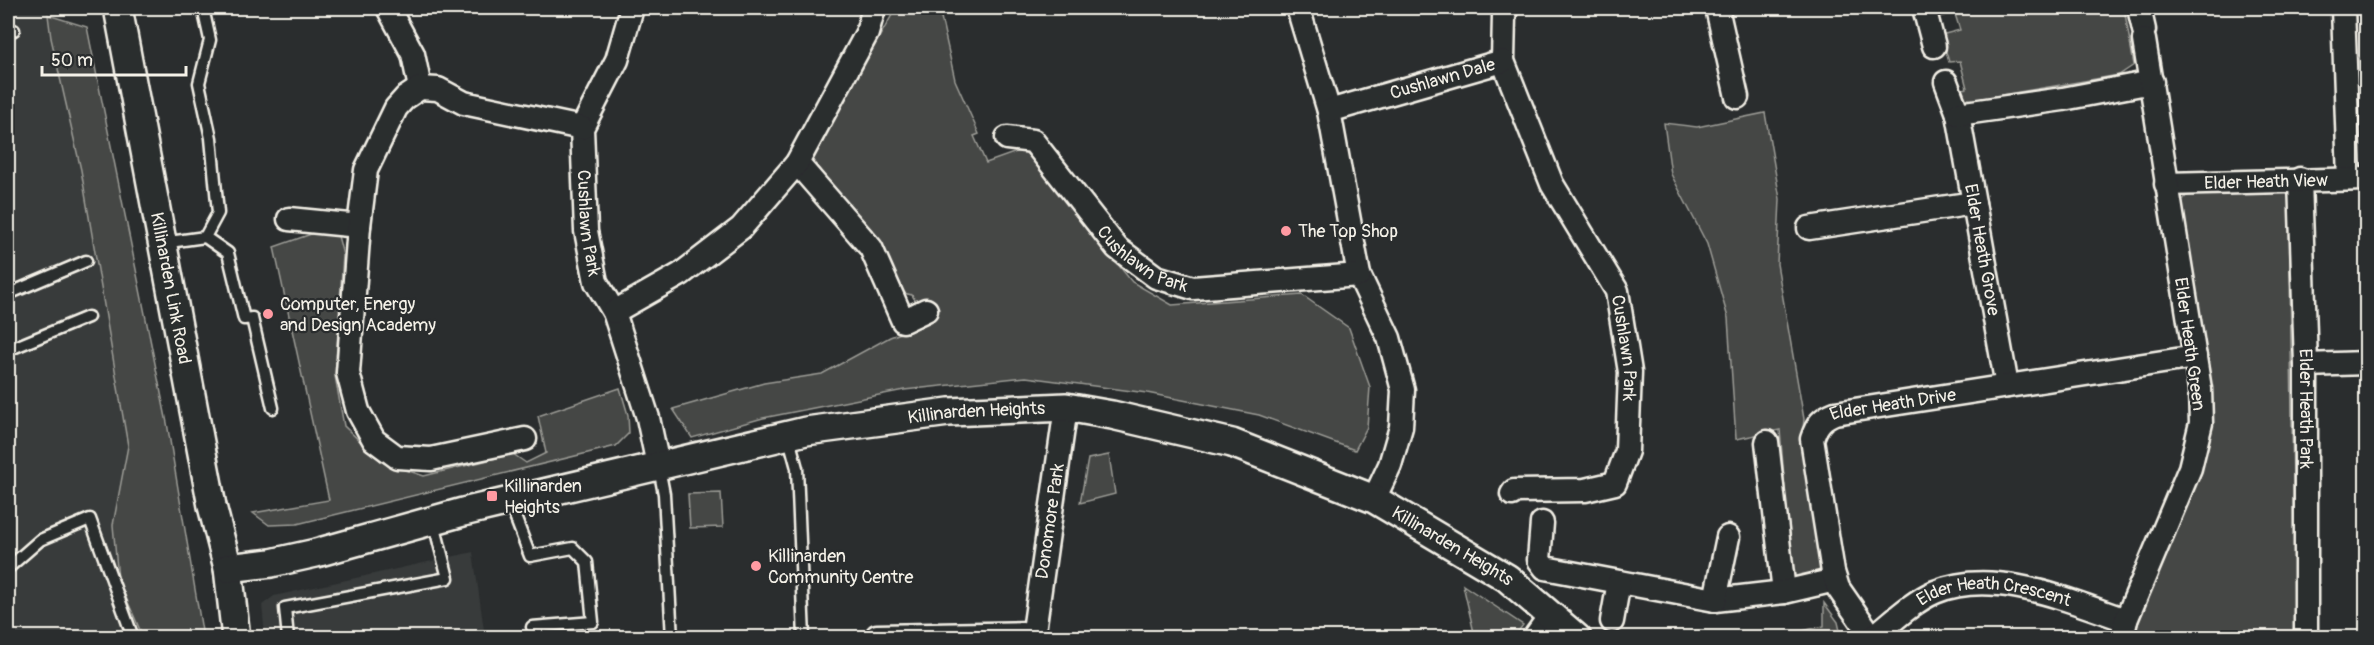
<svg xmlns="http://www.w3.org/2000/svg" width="2374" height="645" font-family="Pangolin,sans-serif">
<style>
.built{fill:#373a3a}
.green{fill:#444645;stroke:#9c9c96;stroke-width:1.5}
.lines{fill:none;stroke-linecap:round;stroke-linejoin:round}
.service-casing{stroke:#f4f1e8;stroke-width:15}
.minor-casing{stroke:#f4f1e8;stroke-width:27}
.tertiary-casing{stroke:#f4f1e8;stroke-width:32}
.service{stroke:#2a2d2e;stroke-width:10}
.minor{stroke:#2a2d2e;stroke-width:22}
.tertiary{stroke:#2a2d2e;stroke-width:27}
.poi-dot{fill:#ff9aa2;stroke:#2a2d2e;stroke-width:2}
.labels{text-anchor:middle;stroke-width:4.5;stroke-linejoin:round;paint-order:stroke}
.street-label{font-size:18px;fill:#f4f1e8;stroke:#2a2d2e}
.poi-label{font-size:18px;fill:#f4f1e8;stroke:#2a2d2e;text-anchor:start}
</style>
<rect width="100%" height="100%" fill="#2a2d2e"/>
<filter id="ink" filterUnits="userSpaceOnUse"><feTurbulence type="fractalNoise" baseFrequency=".0167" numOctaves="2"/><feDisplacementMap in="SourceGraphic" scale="12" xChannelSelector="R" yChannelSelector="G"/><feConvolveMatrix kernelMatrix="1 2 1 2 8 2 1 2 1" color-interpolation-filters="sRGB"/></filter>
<g filter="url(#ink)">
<path class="built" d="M8 8H48L51 38 81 170 128 446 113 525 118 579 143 637H8Z
M473 552 485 637H265L262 605 274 596Z"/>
<path class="green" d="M896 8H939L955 80 979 134 974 136 986 163 1022 150 1036 162 1132 282 1172 305 1302 295 1349 328 1370 387 1367 427 1355 450 1259 415 1147 393 1026 377 904 390 763 418 692 438 673 409 764 383 822 374 890 337 928 323 912 295 899 292 876 236 832 188 813 160 845 97Z
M1935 8H2124L2134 65 2119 75 1972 100 1957 96 1956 91 1967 88 1960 61 1949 62 1941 35 1960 30 1955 14 1937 17Z
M48 15 87 27 167 423 203 637H143L118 579 113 525 128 446 81 170 51 38Z
M1765 113 1780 199 1777 264 1804 419 1802 438 1822 566 1815 576 1797 581 1792 573 1780 430 1736 439 1728 318 1707 244 1671 174 1664 123 1697 127Z
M2281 189 2287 193 2289 200 2295 637 2132 638 2137 619 2205 450 2212 426 2211 395 2182 201 2189 193Z
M314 233 338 236 343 255 335 376 344 426 382 462 424 476 513 454 526 463 546 453 538 416 620 388 628 415 629 433 616 446 297 524 269 525 253 513 329 500 274 247Z
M1109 455 1115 494 1080 503 1088 459Z
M721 493 723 527 690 528 688 494Z
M1463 585 1523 625 1514 637H1475Z
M1824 603 1838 622 1841 635 1838 637H1776L1824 626Z"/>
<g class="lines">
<g class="service-casing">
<path id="service" d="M203 8 210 40 199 83 211 138 218 213 205 237 228 253 244 319 252 318 273 408
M8 33 14 30
M162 243 205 237
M8 294 86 261
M8 350 88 317
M788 435 797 468 804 638
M659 468 664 494 672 638
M509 501 530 556 573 548 587 562 593 622 532 627
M8 568 40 540 90 519 131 632
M288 638 285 608 448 578 433 520"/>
</g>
<g class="minor-casing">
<g id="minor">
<path d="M388 8 413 54 420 88"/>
<path id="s1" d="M632 8 617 60 582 128 586 231 596 282 614 312 648 418 658 465"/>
<path d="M1298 8 1329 111 1359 275 1389 338 1403 390 1401 427 1390 465 1374 499"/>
<path id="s2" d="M1507 8 1504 15 1503 61 1552 184 1617 291 1630 372 1627 451 1615 483 1585 490 1514 491 1512 494"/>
<path d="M1717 8 1737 97"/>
<path d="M1924 8 1934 46"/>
<path d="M2139 8 2144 30"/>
<path d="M2343 8 2349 179"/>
<path id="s3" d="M1946 82 1958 114 2007 386"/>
<path id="s4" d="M1329 111 1503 61"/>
<path d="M1958 114 2063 99 2152 82"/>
<path id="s5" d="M1007 138 1033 141 1117 248 1156 277 1193 288 1359 275"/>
<path d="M797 163 871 248 903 321 926 310"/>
<path id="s6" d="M2300 179 2306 365V638"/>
<path id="s7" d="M2166 184 2366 179"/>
<path d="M289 219 359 226"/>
<path d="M1809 228 1974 203"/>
<path d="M614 312 681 274 741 228 797 163 867 33 874 8"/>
<path d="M2306 365 2366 363"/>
<path d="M525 439 431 459 397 457 374 440 358 411 348 373 359 226 366 170 396 108 405 98 420 88 438 89 464 103 582 128"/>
<path d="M1767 442 1784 592"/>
<path d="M1542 523 1539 560 1545 568 1715 600 1784 592 1835 580"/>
<path d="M1715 600 1728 537"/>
<path d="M1612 621 1619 582"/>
<path d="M877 636 1033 633"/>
<path id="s8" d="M1872 637 1838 588 1833 572 1812 439C1817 424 1822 418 1835 413L2195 357"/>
<path id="s9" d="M1033 638 1066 407"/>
<path d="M1534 638 1551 614"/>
<path id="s10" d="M1872 638C1891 623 1912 602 1935 592 1994 567 2069 601 2126 620"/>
<path d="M2122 638 2126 620 2190 468 2201 423 2200 389 2144 40"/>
</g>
</g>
<g class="tertiary-casing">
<g id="tertiary">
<path id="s11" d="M118 8 212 506 228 568 236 638"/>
<path id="s12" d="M228 568 271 563 316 553 463 512 806 431 949 412 1066 407 1112 415 1232 443 1374 499 1507 578 1577 638"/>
</g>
</g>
<use href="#service" class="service"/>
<use href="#minor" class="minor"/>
<use href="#tertiary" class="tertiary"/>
</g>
</g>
<g class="poi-dot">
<circle cx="1286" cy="231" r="6"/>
<circle cx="268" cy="314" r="6"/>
<rect x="486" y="490" width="12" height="12" rx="3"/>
<circle cx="756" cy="566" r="6"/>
</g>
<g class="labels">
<g class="street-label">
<text dy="6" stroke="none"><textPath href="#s4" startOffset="118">Cushlawn Dale</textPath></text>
<text dy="6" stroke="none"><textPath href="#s7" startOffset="100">Elder Heath View</textPath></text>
<text dy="6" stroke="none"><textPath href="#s1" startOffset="226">Cushlawn Park</textPath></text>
<text dy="6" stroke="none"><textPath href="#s3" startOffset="172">Elder Heath Grove</textPath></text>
<text dy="6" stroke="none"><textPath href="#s5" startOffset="190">Cushlawn Park</textPath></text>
<text dy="6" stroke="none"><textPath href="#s11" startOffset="285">Killinarden Link Road</textPath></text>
<text transform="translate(2190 344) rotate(82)" y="6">Elder Heath Green</text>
<text dy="6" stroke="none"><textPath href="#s2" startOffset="369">Cushlawn Park</textPath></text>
<text dy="6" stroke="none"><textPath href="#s8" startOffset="306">Elder Heath Drive</textPath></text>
<text dy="6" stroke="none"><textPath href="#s6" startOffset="230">Elder Heath Park</textPath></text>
<text dy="6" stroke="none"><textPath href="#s12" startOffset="766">Killinarden Heights</textPath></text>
<text dy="6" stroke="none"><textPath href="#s9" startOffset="118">Donomore Park</textPath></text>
<text dy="6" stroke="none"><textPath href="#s12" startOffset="1270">Killinarden Heights</textPath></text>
<text dy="6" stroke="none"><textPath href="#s10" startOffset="138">Elder Heath Crescent</textPath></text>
</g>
<g class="poi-label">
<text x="1298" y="237">The Top Shop</text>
<text x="280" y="310">Computer, Energy<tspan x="280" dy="21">and Design Academy</tspan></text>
<text x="504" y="492">Killinarden<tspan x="504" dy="21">Heights</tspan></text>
<text x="768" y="562">Killinarden<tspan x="768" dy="21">Community Centre</tspan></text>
</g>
</g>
<rect width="2374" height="645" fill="none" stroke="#2a2d2e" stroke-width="30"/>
<rect x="15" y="15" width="2344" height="615" fill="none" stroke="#f4f1e8" stroke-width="2" filter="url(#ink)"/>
<path d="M42 66v9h144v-9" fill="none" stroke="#f4f1e8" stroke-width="3"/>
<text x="51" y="66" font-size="18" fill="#f4f1e8" stroke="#2a2d2e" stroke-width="4.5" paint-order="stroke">50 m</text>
</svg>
